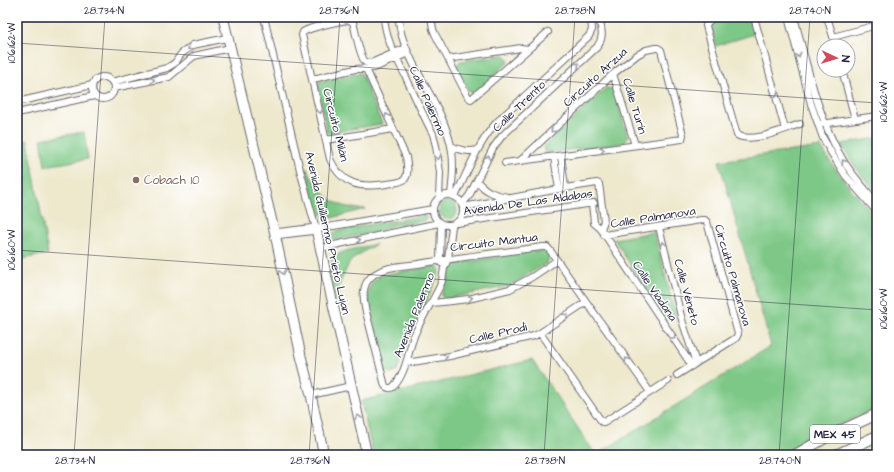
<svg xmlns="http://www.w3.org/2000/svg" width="894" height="472" font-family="'Architects Daughter',sans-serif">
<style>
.green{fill:#7dc886;stroke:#507560}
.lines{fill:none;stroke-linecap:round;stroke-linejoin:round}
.street-casing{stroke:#69676e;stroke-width:8}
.secondary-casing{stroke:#69676e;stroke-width:11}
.primary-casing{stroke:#69676e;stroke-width:12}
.street{stroke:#fff;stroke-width:6}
.secondary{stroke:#fff;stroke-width:9}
.primary{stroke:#fff;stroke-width:10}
.oneway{stroke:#9c9ca7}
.ticks{fill:none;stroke:#22223b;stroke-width:1;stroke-opacity:0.45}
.education-dot{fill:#8d6e63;stroke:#fff;stroke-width:1.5}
.labels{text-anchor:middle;stroke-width:3;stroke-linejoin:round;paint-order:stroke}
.shield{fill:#fff;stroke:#646476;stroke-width:1}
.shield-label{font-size:11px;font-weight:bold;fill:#22223b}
.street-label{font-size:12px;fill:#22223b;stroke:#fff}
.education-label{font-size:12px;fill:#785e54;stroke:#fff;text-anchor:start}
.neatline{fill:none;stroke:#22223b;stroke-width:1.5}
.ticks-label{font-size:10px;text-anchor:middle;fill:#22223b}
</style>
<rect width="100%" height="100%" fill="#fff"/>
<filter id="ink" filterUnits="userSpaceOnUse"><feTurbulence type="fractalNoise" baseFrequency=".025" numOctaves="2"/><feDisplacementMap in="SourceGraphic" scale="8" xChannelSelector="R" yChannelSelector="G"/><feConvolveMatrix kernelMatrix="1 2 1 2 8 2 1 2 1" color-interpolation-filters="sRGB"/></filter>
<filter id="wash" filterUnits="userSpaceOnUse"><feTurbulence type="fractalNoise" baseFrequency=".012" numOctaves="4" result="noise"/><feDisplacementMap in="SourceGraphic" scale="16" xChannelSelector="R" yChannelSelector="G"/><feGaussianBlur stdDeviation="0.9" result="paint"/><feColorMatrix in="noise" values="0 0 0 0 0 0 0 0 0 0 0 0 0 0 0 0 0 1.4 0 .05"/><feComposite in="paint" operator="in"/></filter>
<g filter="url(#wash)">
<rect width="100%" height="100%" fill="#eee8cc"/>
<path class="green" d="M724 17H749L754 34 716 46 711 26Z
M504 55 507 57 509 62 474 93 469 92 456 66 460 61Z
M361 73 382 124 327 133 317 82Z
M606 88 614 89 628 138 624 143 545 153 543 147Z
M84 132 88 159 45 166 41 139Z
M877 138V192C865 181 848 158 841 144Z
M28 140 48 254 17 260V142Z
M821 147C838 175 854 194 877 217V408L815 436 783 455H373L361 401 532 360 596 455 771 346 719 161Z
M306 168C321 193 333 209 365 209L332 218 320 214 316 207Z
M439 210a9 9 0 1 1 18 0a9 9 0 1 1-18 0Z
M422 216H425L427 218 424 221 392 225 380 231 335 240 332 238 331 234 335 232 351 228Z
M654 232 676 317 672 320 665 319 614 239Z
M376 244 357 256 349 263 342 278 338 289 339 308C334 293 322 267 337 255 343 250 368 246 376 244Z
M534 251H542L547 253 549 258 547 263 509 286 445 299 441 296 454 264Z
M437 266 440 271 406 347 397 371 391 374 385 370 372 317 368 296 371 284 379 276 387 274Z"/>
</g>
<g filter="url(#ink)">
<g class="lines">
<g class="street-casing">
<path id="street" d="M264 17 300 170 316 229 433 209
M384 17C385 38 396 57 405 75 414 95 423 115 433 134L436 146 440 172 439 198
M399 17C399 36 408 52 416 69 428 91 442 113 449 138 455 157 453 176 451 195
M431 17 433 29 435 34 468 97 471 99 548 32
M714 17 707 23 706 26 737 135C753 144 784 129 800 124
M754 17 785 129
M788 17 811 104 823 138 832 154 845 175 877 212
M794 17C807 64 817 117 843 160 852 175 865 189 877 203
M827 17 836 46
M833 37 877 25
M448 59 521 48 528 49
M366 69 406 157C407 164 409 173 405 179 401 183 392 183 387 184 361 188 342 186 330 159L302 35 303 32C311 27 339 21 350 20L353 22C356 33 359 54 365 62L371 63 406 48
M842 70 855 119
M613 74 635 145
M92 88a11 11 0 1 1 22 0a11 11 0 1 1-22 0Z
M313 79 355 69 374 68 388 62 408 53
M112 82 167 68 175 63 181 54 193 45 227 38
M114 88 169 77 194 56 230 48
M17 102 92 85
M17 113 94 96
M821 124 877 116
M326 140 393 129
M451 146C461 151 468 152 478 150
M561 156 565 187
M554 157 559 189
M505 163 682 139 683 135 661 50 658 48H656L646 50 637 55 613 74 521 160
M477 181C485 191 494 195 508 197
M433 210a15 15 0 1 1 30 0a15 15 0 1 1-30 0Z
M455 197C468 171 478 143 497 122L589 36 592 30 591 17
M592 203 594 223 601 229 692 366
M462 204 469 196 493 148 502 136 597 47C605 36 601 29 599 17
M463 207 559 189 597 183 599 184 604 221 601 229
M457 223 594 203
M441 224 440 260 441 263
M452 226 448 259 444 268 442 281 439 288C431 304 421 319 414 336 408 352 406 374 393 387 390 389 387 388 385 386L365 308C363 297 362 285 371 277 383 266 403 266 418 264 460 257 502 252 543 247H547L549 249 650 392
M659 227 682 320 696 363
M604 235 701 220H705L707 222 738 334 736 338 677 375
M320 248 439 223
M432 303 452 301 468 299 510 289 532 277 556 261
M540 333 602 422H604L668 381
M406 363 450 356 534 336 540 333 586 302
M311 395 351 386"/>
</g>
<g class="secondary-casing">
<path id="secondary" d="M223 17 275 234 301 356 311 395 324 455
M275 234 316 229 367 455"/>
</g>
<g class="primary-casing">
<path id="primary" d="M795 455 825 438 877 414
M836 455 877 436"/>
</g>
<use href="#street" class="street"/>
<use href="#secondary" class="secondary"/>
<use href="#primary" class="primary"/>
</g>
<defs><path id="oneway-chevron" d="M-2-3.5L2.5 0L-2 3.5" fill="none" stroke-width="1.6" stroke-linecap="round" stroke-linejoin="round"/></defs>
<g class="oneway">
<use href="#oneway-chevron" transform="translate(190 48) rotate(150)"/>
<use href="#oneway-chevron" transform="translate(798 55) rotate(75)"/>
<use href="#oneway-chevron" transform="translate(577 65) rotate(-43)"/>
<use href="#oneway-chevron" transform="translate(152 80) rotate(-12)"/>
<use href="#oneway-chevron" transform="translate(775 95) rotate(74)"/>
<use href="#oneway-chevron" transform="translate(320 111) rotate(78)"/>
<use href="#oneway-chevron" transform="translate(387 116) rotate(-114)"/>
<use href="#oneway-chevron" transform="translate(553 130) rotate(137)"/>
<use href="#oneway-chevron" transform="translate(602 150) rotate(-8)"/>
<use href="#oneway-chevron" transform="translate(438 157) rotate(81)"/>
<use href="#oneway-chevron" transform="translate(488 158) rotate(-62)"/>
<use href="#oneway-chevron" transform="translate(844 162) rotate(-122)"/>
<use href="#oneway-chevron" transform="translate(358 240) rotate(-13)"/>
<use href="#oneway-chevron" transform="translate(663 244) rotate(-104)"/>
<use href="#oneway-chevron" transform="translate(283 272) rotate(77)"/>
<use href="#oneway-chevron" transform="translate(470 298) rotate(-12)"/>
<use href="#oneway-chevron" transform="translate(566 316) rotate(-34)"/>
<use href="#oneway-chevron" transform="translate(673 337) rotate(56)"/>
<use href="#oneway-chevron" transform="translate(445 357) rotate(-10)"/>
<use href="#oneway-chevron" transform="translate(627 360) rotate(-125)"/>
<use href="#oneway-chevron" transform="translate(358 417) rotate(-103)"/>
</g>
</g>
<path class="ticks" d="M17 43 877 103M17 250 877 310M74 455 105 17M309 455 340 17M544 455 575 17M779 455 810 17"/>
<circle class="education-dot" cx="136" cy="180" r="4"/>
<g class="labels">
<rect class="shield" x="810" y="425" width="50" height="18" rx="3"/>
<g class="shield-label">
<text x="835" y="438">MEX 45</text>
</g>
<g class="street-label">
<text transform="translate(595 77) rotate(-42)" y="4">Circuito Arzua</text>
<text transform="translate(428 101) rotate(66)" y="4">Calle Palermo</text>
<text transform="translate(519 106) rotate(-44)" y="4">Calle Trento</text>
<text transform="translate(635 106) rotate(73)" y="4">Calle Turín</text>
<text transform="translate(336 125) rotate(76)" y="4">Circuito Milán</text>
<text transform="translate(528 202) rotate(-8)" y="4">Avenida De Las Aldabas</text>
<text transform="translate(653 217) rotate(-9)" y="4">Calle Palmanova</text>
<text transform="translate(328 233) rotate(77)" y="4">Avenida Guillermo Prieto Lujan</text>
<text transform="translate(494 242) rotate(-7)" y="4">Circuito Mantua</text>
<text transform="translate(733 275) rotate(74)" y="4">Circuito Palmanova</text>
<text transform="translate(655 291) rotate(56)" y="4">Calle Viadana</text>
<text transform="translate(687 292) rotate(75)" y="4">Calle Véneto</text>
<text transform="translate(414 315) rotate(-68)" y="4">Avenida Palermo</text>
<text transform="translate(498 333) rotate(-13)" y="4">Calle Prodi</text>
</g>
<g class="education-label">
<text x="144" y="184">Cobach 10</text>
</g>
</g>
<rect width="894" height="472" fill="none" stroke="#fff" stroke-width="44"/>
<g transform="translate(836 58) rotate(94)"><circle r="19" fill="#ffffff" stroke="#a7a7b1"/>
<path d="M0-3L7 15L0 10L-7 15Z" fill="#d1495b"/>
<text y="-6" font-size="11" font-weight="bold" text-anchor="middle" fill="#22223b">N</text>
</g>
<rect x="22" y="22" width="850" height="428" class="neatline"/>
<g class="ticks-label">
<text x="104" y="14">28.734°N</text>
<text x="339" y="14">28.736°N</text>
<text x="575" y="14">28.738°N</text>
<text x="810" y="14">28.740°N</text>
<text transform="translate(11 43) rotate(-90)" y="4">106.162°W</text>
<text transform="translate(883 102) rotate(-90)" y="4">106.162°W</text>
<text transform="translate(11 250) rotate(-90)" y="4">106.160°W</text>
<text transform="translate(883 309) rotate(-90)" y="4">106.160°W</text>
<text x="75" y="464">28.734°N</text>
<text x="310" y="464">28.736°N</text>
<text x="545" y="464">28.738°N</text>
<text x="780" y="464">28.740°N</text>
</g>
</svg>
